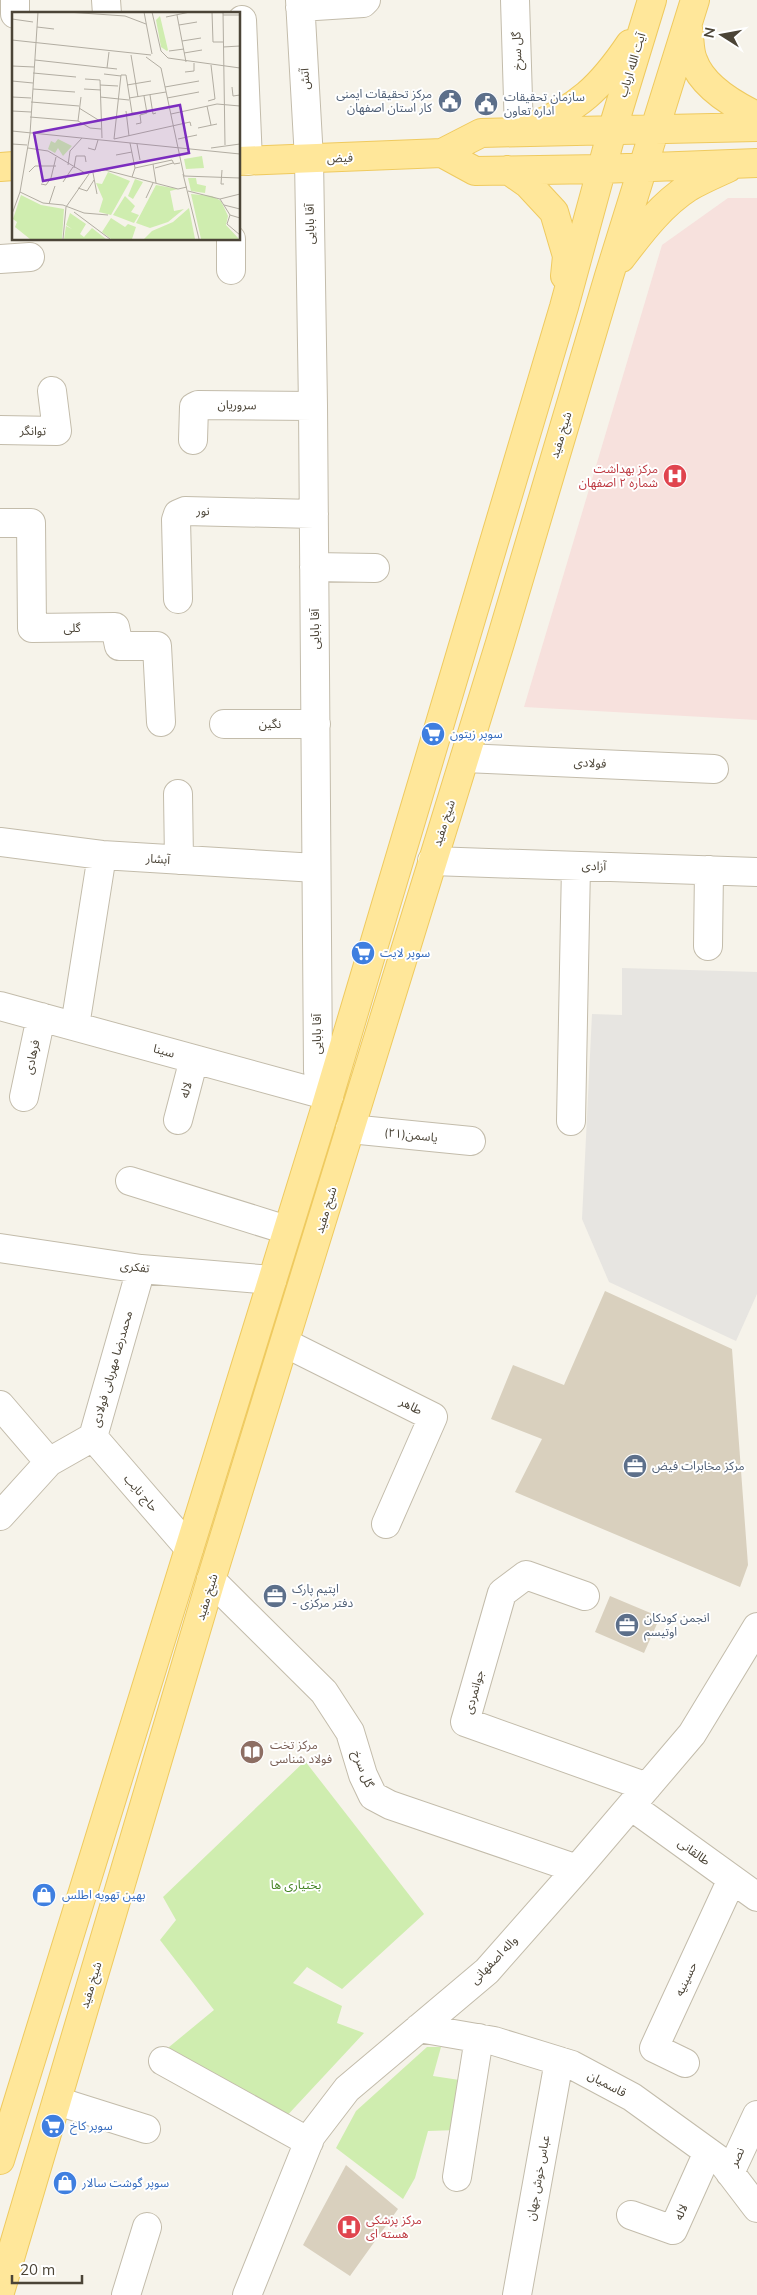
<svg xmlns="http://www.w3.org/2000/svg" width="757" height="2295" font-family="Mulish,'Noto Sans Arabic',sans-serif">
<style>
.medical{fill:#f7e1dd}
.green{fill:#cfedaf}
.parking{fill:#e7e5e1}
.building{fill:#d9d0be}
.lines{fill:none;stroke-linecap:round;stroke-linejoin:round}
.minor-casing{stroke:#c3bcab;stroke-width:30}
.major-casing{stroke:#efca5f;stroke-width:30}
.minor{stroke:#fff;stroke-width:28}
.major{stroke:#ffe79a;stroke-width:28}
.labels{text-anchor:middle;stroke-width:4;stroke-linejoin:round;paint-order:stroke}
.street-label{font-size:12px;fill:#4b4437;stroke:#fff}
.service-label{font-size:12px;fill:#4e5e75;stroke:#fff;text-anchor:start}
.health-label{font-size:12px;fill:#be3a42;stroke:#fff;text-anchor:end}
.shop-label{font-size:12px;fill:#366cbe;stroke:#fff;text-anchor:start}
.education-label{font-size:12px;fill:#785e54;stroke:#fff;text-anchor:start}
.park-label{font-size:12px;fill:#438323;stroke:#fff}
.inset-road{fill:none;stroke:#b2ada2;stroke-width:1}
.view{fill:#7b2cbf;fill-opacity:0.15;stroke:#7b2cbf;stroke-width:2.5}
.inset-edge{fill:none;stroke:#4b4437;stroke-width:2.5}
</style>
<rect width="100%" height="100%" fill="#f6f3ea"/>
<path class="medical" d="M728 198H757V720L524 707 662 245Z"/>
<path class="green" d="M305 1761 424 1914 342 1989 307 1967 293 1983 342 2006 337 2023 364 2033 283 2120 163 2052 214 2010 160 1940 176 1920 163 1897Z
M427 2047H441L433 2076 466 2081 458 2130 428 2131 415 2178 403 2199 336 2148 356 2111Z"/>
<path class="parking" d="M622 968 757 972V1294L736 1341 609 1282 582 1219 592 1014 622 1015Z"/>
<path class="building" d="M605 1291 732 1349 748 1565 740 1587 515 1492 542 1439 491 1419 513 1365 564 1385Z
M610 1596 660 1617 644 1653 595 1632Z
M346 2165 398 2209 350 2276 303 2245Z"/>
<g class="lines">
<g class="minor-casing">
<path id="minor" d="M15 0V14
M106 0 107 14
M300 0 309 159 313 406 318 1071 329 1096
M515 0 519 132
M300 7 363 3 366 0
M242 20 248 161
M231 239V270
M0 259 30 257
M0 430 57 431 52 391
M193 440 194 407 198 405 313 406
M0 523H31L32 628 115 627 119 646H157L161 722
M314 567 375 568
M178 599 176 520 178 514 185 511 314 514
M224 724H316
M465 758 714 769
M178 794 179 860
M0 842 102 855 316 868
M432 861 757 872
M708 946 709 870
M0 1006 329 1096
M75 1026 102 855
M24 1097 41 1017
M178 1120 194 1059
M571 1121 576 866
M350 1129 471 1141
M130 1181 287 1230
M0 1248 141 1269 272 1280
M285 1343 433 1417 386 1524
M0 1405 49 1462
M93 1437 189 1548
M0 1516 49 1462 93 1437 141 1269
M211 1580 324 1692 350 1732 363 1775 373 1796 390 1805 577 1869
M585 1596 526 1575 502 1593 465 1722 647 1787
M631 1806 757 1897
M419 2028 494 2041 572 2065 632 2097 722 2162 757 2208
M163 2061 309 2142
M685 2063 654 2048 732 1879
M57 2101 146 2129
M730 2173 757 2115
M457 2177 479 2038
M631 2215 673 2230 708 2152
M126 2295 147 2227
M247 2295 311 2136 347 2089 487 1971 577 1869 692 1734 757 1627
M517 2295 559 2061"/>
</g>
<g class="major-casing">
<path id="major" d="M688 29C690 38 689 51 693 60 702 86 734 105 757 116
M529 128C578 109 601 87 630 44
M442 153 475 171 601 169 757 163
M239 161 442 153 481 133 757 127
M0 167 14 166
M508 170 528 184 554 212 567 256 565 276
M621 258C641 232 661 205 689 187 701 180 715 174 728 168
M0 2160 323 1116 564 307 612 131 652 0
M0 2292 211 1580 500 643 609 276 695 0"/>
</g>
<use href="#minor" class="minor"/>
<use href="#major" class="major"/>
</g>
<defs>
<g id="civic-disc" transform="scale(1.25)"><circle r="9.5" fill="#5c6f8a" stroke="#fff"/><path d="M-.6-6.5H3V-4.5H.6V-3L4-1V1h2V6H-6V1h2V-1L-.6-3ZM-1.2 2.5V6h2.4V2.5Z" fill="#fff"/></g>
<g id="hospital-disc" transform="scale(1.25)"><circle r="9.5" fill="#e0444e" stroke="#fff"/><path d="M-5-5h3v3.5h4V-5h3V5h-3V1.5h-4V5h-3Z" fill="#fff"/></g>
<g id="supermarket-disc" transform="scale(1.25)"><circle r="9.5" fill="#3f7fe0" stroke="#fff"/><path d="M-6-5.5h2.5l.6 2H6L4.5 2H-2.5L-4.4-4H-6ZM-1.5 3.2a1.3 1.3 0 1 0 .1 0ZM3 3.2a1.3 1.3 0 1 0 .1 0Z" fill="#fff"/></g>
<g id="office-disc" transform="scale(1.25)"><circle r="9.5" fill="#5c6f8a" stroke="#fff"/><path d="M-6-3h4V-5.5h4V-3h4V5H-6ZM-1-4.5V-3h2v-1.5ZM-6 0V1H6V0Z" fill="#fff"/></g>
<g id="library-disc" transform="scale(1.25)"><circle r="9.5" fill="#8d6e63" stroke="#fff"/><path d="M-6-4Q-3-5.5-.7-3.5V5Q-3 3-6 4ZM6-4Q3-5.5 .7-3.5V5Q3 3 6 4Z" fill="#fff"/></g>
<g id="shop-disc" transform="scale(1.25)"><circle r="9.5" fill="#3f7fe0" stroke="#fff"/><path d="M-5-2.5h2.3a2.7 3.5 0 0 1 5.4 0H5L5.5 6h-11ZM-1.5-2.5h3a1.5 2.3 0 0 0-3 0Z" fill="#fff"/></g>
</defs>
<g fill-rule="evenodd">
<use href="#civic-disc" x="450" y="101"/>
<use href="#civic-disc" x="486" y="104"/>
<use href="#hospital-disc" x="675" y="476"/>
<use href="#supermarket-disc" x="433" y="734"/>
<use href="#supermarket-disc" x="363" y="953"/>
<use href="#office-disc" x="635" y="1466"/>
<use href="#office-disc" x="275" y="1596"/>
<use href="#office-disc" x="627" y="1625"/>
<use href="#library-disc" x="252" y="1752"/>
<use href="#shop-disc" x="44" y="1895"/>
<use href="#supermarket-disc" x="53" y="2126"/>
<use href="#shop-disc" x="65" y="2183"/>
<use href="#hospital-disc" x="349" y="2227"/>
</g>
<g class="labels">
<g class="street-label">
<text transform="translate(517 51) rotate(-92)" y="4">گل سرخ</text>
<text transform="translate(632 65) rotate(-73)" y="4">آیت الله ارباب</text>
<text transform="translate(305 79) rotate(-93)" y="4">آتش</text>
<text transform="translate(340 158) rotate(-2)" y="4">فیض</text>
<text transform="translate(310 224) rotate(-91)" y="4">آقا بابایی</text>
<text transform="translate(237 405) rotate(1)" y="4">سروریان</text>
<text transform="translate(33 431) rotate(1)" y="4">توانگر</text>
<text transform="translate(561 435) rotate(-73)" y="4">شیخ مفید</text>
<text transform="translate(203 511) rotate(2)" y="4">نور</text>
<text transform="translate(72 628) rotate(-1)" y="4">گلی</text>
<text transform="translate(315 629) rotate(-90)" y="4">آقا بابایی</text>
<text x="270" y="728">نگین</text>
<text transform="translate(590 763) rotate(3)" y="4">فولادی</text>
<text transform="translate(444 823) rotate(-72)" y="4">شیخ مفید</text>
<text transform="translate(158 859) rotate(4)" y="4">آبشار</text>
<text transform="translate(594 866) rotate(2)" y="4">آزادی</text>
<text transform="translate(317 1034) rotate(-90)" y="4">آقا بابایی</text>
<text transform="translate(164 1051) rotate(15)" y="4">سینا</text>
<text transform="translate(32 1057) rotate(-78)" y="4">فرهادی</text>
<text transform="translate(186 1090) rotate(-76)" y="4">لاله</text>
<text transform="translate(411 1135) rotate(6)" y="4">یاسمن(۲۱)</text>
<text transform="translate(326 1210) rotate(-73)" y="4">شیخ مفید</text>
<text transform="translate(135 1267) rotate(7)" y="4">تفکری</text>
<text transform="translate(112 1369) rotate(-74)" y="4">محمدرضا مهربانی فولادی</text>
<text transform="translate(411 1406) rotate(27)" y="4">طاهر</text>
<text transform="translate(141 1493) rotate(49)" y="4">حاج نایب</text>
<text transform="translate(207 1597) rotate(-73)" y="4">شیخ مفید</text>
<text transform="translate(474 1692) rotate(-74)" y="4">جوانمردی</text>
<text transform="translate(363 1769) rotate(69)" y="4">گل سرخ</text>
<text transform="translate(694 1852) rotate(36)" y="4">طالقانی</text>
<text transform="translate(494 1960) rotate(-46)" y="4">واله اصفهانی</text>
<text transform="translate(686 1979) rotate(-65)" y="4">حسینیه</text>
<text transform="translate(91 1985) rotate(-73)" y="4">شیخ مفید</text>
<text transform="translate(607 2084) rotate(28)" y="4">قاسمیان</text>
<text transform="translate(737 2157) rotate(-65)" y="4">نصر</text>
<text transform="translate(538 2178) rotate(-80)" y="4">عباس خوش جهان</text>
<text transform="translate(681 2212) rotate(-66)" y="4">لاله</text>
</g>
<g class="service-label">
<text x="432" y="98" text-anchor="end">مرکز تحقیقات ایمنی<tspan x="432" dy="14">کار استان اصفهان</tspan></text>
<text x="504" y="101">سازمان تحقیقات<tspan x="504" dy="14">اداره تعاون</tspan></text>
<text x="652" y="1470">مرکز مخابرات فیض</text>
<text x="292" y="1593">اپتیم پارک<tspan x="292" dy="14">- دفتر مرکزی</tspan></text>
<text x="644" y="1622">انجمن کودکان<tspan x="644" dy="14">اوتیسم</tspan></text>
</g>
<g class="health-label">
<text x="658" y="473">مرکز بهداشت<tspan x="658" dy="14">شماره ۲ اصفهان</tspan></text>
<text x="366" y="2224" text-anchor="start">مرکز پزشکی<tspan x="366" dy="14">هسته ای</tspan></text>
</g>
<g class="shop-label">
<text x="450" y="738">سوپر زیتون</text>
<text x="380" y="957">سوپر لایت</text>
<text x="62" y="1899">بهین تهویه اطلس</text>
<text x="70" y="2130">سوپر کاخ</text>
<text x="82" y="2187">سوپر گوشت سالار</text>
</g>
<g class="education-label">
<text x="270" y="1749">مرکز تخت<tspan x="270" dy="14">فولاد شناسی</tspan></text>
</g>
<g class="park-label">
<text x="296" y="1889">بختیاری ها</text>
</g>
</g>
<g transform="translate(12 12)">
<rect width="228" height="228" fill="#f6f3ea"/>
<path d="M148 4 156 38 155 39 149 35 144 8ZM46 127 60 134 51 144 46 136 43 141 36 137 39 129 43 131ZM190 144 192 156 174 157 172 147ZM96 160 118 169 99 203 87 200 91 187 84 171 90 172ZM176 166H184L185 172 194 174 193 181 179 179ZM123 167 131 170 121 187 116 184ZM144 173 166 177 158 179 162 199 172 197 156 210 138 216 124 211ZM179 182 200 184 209 189 216 204 214 213 227 227H189ZM9 183 29 193 52 197 50 227H18L3 215 5 210 1 207ZM113 184 123 194 119 200 127 203 122 211 101 203ZM177 196 183 227H132L140 219 161 210ZM58 201 74 212 68 222 72 225 80 216 94 227H52L54 214 60 217 54 213ZM99 206 113 215 116 212 124 215 120 227H99L90 220Z" fill="#cfedaf"/>
<path class="inset-road" d="M55 0 113 4 134 12M132 0 140 42M140 0 149 39 156 46 228 56M200 0 201 30H211M211 0 213 133M165 3 174 50M211 3H228M154 5 178 0M0 7 21 10M167 13 185 10M25 15 42 17M0 28 139 43M170 29 189 26M211 35 228 34M157 39 172 37M172 41 190 38M119 43 126 85M134 45 149 56M23 48 105 57M0 54 22 55M95 56 97 40M149 56 172 164M173 60 182 59V51M21 61 64 65M92 62 109 64M73 67 88 68 90 126M0 69 21 71M88 73 106 74M115 73 139 69M153 75 187 69M220 75 221 84 228 83M21 77 63 80M72 77 89 78M138 83 141 102 144 101M0 85 19 86M88 85 117 88M117 86 154 80M155 86 187 80M196 89 203 87 199 53M19 90 67 94M195 94 199 113M67 96 88 109M0 99 19 100M114 99 117 124M124 101H120L114 63H109L102 127 178 110 179 114M159 102 205 92 228 94M18 105 66 109 78 116 89 117M66 109 69 85M124 112 129 111 128 103 135 101 132 84M186 116 205 112M0 119 228 142M166 127 185 123M118 131 123 156 120 165M0 132 15 133M125 132 128 148M16 136 36 139 73 161 93 158 166 177 175 175M76 136 83 138 86 128M199 136 228 132M104 143 120 140M141 152 144 171M56 153 58 139 70 126M62 156 64 144H73L74 150M123 156 160 148 162 152 168 151M143 156 161 151M210 158 209 172H212M17 160 23 154H44M81 161 85 182M171 162 187 227M172 164 228 166M51 170 61 155M29 172 34 173 39 166 44 145M66 176 75 179 82 168M176 179 208 187 218 203 228 206M8 180 31 191 51 193 72 201 96 203M134 186 141 171M208 187 228 182M37 192 43 174M212 193 228 197M62 200 98 227M0 202 8 180 18 122 26 0M218 203 215 212 228 223M51 227 54 195 77 162"/>
<path class="view" d="M168 93 177 141 31 169 22 121Z"/>
<rect width="228" height="228" class="inset-edge"/>
</g>
<g transform="translate(722 35) rotate(281)" stroke="#ffffff" stroke-width="4" paint-order="stroke">
<path d="M0-4L9 19L0 12L-9 19Z" fill="#4b4437"/>
<text y="-8" font-size="14" font-weight="bold" text-anchor="middle" fill="#4b4437">N</text>
</g>
<path d="M12 2275v8h70v-8" fill="none" stroke="#4b4437" stroke-width="2.5"/>
<text x="20" y="2275" font-size="15" fill="#4b4437" stroke="#ffffff" stroke-width="4" paint-order="stroke">20 m</text>
</svg>
